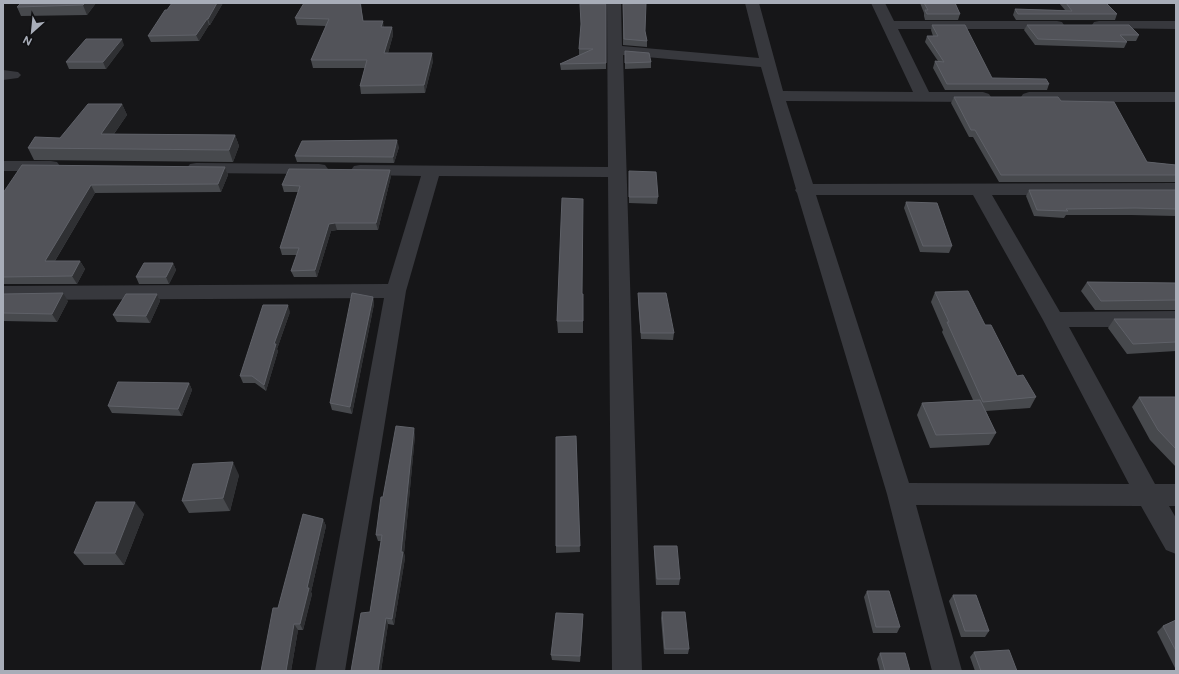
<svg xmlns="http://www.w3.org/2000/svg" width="1179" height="674" font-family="Figtree,sans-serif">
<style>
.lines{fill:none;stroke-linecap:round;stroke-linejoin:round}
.minor{fill:#37383d;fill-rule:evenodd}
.wall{fill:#47494d}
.shaded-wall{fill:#2f3033}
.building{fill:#525359;stroke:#5f6168}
</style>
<rect width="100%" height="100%" fill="#161618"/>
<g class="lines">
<path class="minor" d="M607 3H621L622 46 759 58 745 3H759L783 91 913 92 871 3H885L894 21H1057L1062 22 1064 25 1062 28 1057 29H898L929 92H983L989 94 991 97 989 100 983 102 786 101 813 184 1176 183V195H992L1060 312 1176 311V327H1069L1155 484H1176V506H1169L1176 518V554L1166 550 1141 506 916 505 962 671H932L887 494 797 193 795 190 796 189 761 67 623 55 642 671H612L608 177 439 176 406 291 345 671H315L384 298 3 300V286L388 284 421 176 360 175 354 174 351 170 354 166 360 165 608 167ZM816 195H973L1043 320 1129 484 909 483Z
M1099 21H1176V29L1094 28 1092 25 1094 22Z
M3 70 18 72 21 75 18 78 3 80Z
M1029 92H1176V102H1029L1023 100 1021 97 1023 94Z
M3 161H51L57 162 60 166 57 170 51 171H3Z
M196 163 319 164 325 165 328 169 325 173 319 174 196 173 190 172 187 168 190 164Z"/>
</g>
<path class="wall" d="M21 3H96L87 15 21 16 17 7Z
M223 3 210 25H209L199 41 151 42 148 36Z
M361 3 363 21 384 27H392L393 35 388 53 433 61 425 93 361 94 360 86 365 68H313L311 60 326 26 297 25 295 18Z
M920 3H955L960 14 958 20H925L924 16V13Z
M1059 3H1106L1117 14 1115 20H1016L1013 15 1015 9 1065 10Z
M606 4V69L561 70 560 64 580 55H579V49Z
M623 4 645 31 647 41V47L623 45Z
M932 25 992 78 1049 84 1047 90H945L933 68 935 61H938L925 42 927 36H933L931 30Z
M1027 25 1139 35 1136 41H1126L1127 42 1124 48 1035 45 1024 30Z
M124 45 106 69H69L66 62Z
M625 51 651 62V68L625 69Z
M954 97 1061 101 1147 162 1176 165V182H999L973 137H969L951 103Z
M122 104 127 115 114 134 235 135 239 146 233 162 34 160 28 148 60 138Z
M399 147 394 163 297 162 295 156Z
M225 167 228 175 221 192 95 193 55 261H80L85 269 77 284H3V193Z
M629 171 658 197 657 204 629 203Z
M391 176 378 230H337L331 231 317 277H294L291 271 297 255H282L280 248 298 192H284L282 185Z
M1029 190H1176V216L1131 215H1066L1064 218 1034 216 1026 196Z
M906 202 952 246 949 253 920 252 904 208Z
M173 263 176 270 169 284H139L136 277Z
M1087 282 1176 283V310H1095L1081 291Z
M935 292 985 325 1017 376 1036 397 1030 408 986 411 996 433 989 445 930 448 917 415 922 403 973 400 942 332 943 330 931 302Z
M638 293 674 333 673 340 641 339 638 300Z
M3 294 68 301 57 322 3 321Z
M157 294 160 301 150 323 117 322 113 315Z
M582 294H583V333H558L557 321Z
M373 297 374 304 352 414 332 410 330 403Z
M290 312 277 349 278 351 266 391 255 383H243L240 376Z
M1114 319H1176V351L1127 354 1108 328Z
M189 383 192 390 182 416 112 413 108 406Z
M1139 397H1176V467L1150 440 1132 407Z
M415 435 404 553 405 558 394 625 388 624 381 671H351L370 612 381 541H378L376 535 383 497Z
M576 436 580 552 556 553V546Z
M239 475 230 511 189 513 182 501Z
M144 514 124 565H84L74 553Z
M323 519 326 526 311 592 312 594 303 630H298L291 671H261L278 608Z
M654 546 680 579 679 585H656L654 553Z
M867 591 900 627 897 633H873L864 597Z
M953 595 989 631 985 637H961L949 601Z
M662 612 689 649 688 654H664L661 618Z
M583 620 580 662 552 660 551 655Z
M1176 620V670L1157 632 1163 626Z
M974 652 1017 671H975L970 657Z
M880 653 910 671H880L877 659Z"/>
<path class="shaded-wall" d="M85 3H96L87 15 83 5Z
M217 3H223L210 25 208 19Z
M207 19 209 25 199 41 196 35Z
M383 21 384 28 381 27Z
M392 27 393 35 386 60 384 53Z
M122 39 124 45 106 69 103 62Z
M432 53 433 61 425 93 424 85Z
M122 104 127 115 106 145 101 134Z
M235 135 239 146 233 162 229 150Z
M397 140 399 147 394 163 393 157Z
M225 167 228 175 221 192 218 184Z
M390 170 391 176 378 230 376 223Z
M91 185 95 193 50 269 45 261Z
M335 223 337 230 331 231 317 277 315 270 329 224Z
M80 261 85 269 77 284 72 276Z
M173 263 176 270 169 284 166 277Z
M63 293 68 301 57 322 52 314Z
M157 294 160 301 150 323 146 316Z
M373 297 374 304 352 414 350 407Z
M288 305 290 312 277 349 278 351 266 391 264 385 274 344Z
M189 383 192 390 182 416 178 409Z
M414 428 415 435 404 553 405 558 394 625 392 619 401 552Z
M233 462 239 475 230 511 223 498Z
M135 502 144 514 124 565 115 553Z
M323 519 326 526 311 592 312 594 303 630 300 624 307 588Z
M583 614V620L580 662V656Z
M386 618 388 624 381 671H378Z
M294 624 298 630 291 671H286Z"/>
<path class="building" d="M21 3H85L83 5 17 7Z
M172 3H217L208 19H207L196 35 148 36 165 10H167Z
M304 3H360L363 21H383L381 27H392L384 53H432L424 85 360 86 367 60H311L329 19 295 18Z
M646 3 645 31 647 41 624 39 623 4Z
M924 3H955L960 14H927L925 10H928Z
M1066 3H1106L1117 14H1018L1015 9 1072 11Z
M580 4H606V63L560 64 593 49H579L581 24Z
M932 25H965L992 78 1046 79 1049 84H947L935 61 944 62 927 36H938Z
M1027 25H1129L1139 35H1120L1127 42 1038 39Z
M86 39H122L103 62H66Z
M625 51 649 53 651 62 625 63Z
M954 97H1058L1061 101 1114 102 1147 162 1176 165V175H1001L975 130H971Z
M88 104H122L101 134 235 135 229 150 28 148 35 137 60 138Z
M397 140 393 157 295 156 302 141Z
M22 165 225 167 218 184 91 185 45 261H80L72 276 3 277V193Z
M289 169 390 170 376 223H335L329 224 315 270 291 271 299 248H280L300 186 282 185Z
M629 171 656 172 658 197H629Z
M1029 190H1176V209L1135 208 1066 209 1068 211 1037 210Z
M562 198 583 199 582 294H583V321H557Z
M906 202 937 203 952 246H923Z
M144 263H173L166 277H136Z
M1087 282 1176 283V300L1101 301Z
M968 291 985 325H991L1017 376 1023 375 1036 397 983 402 947 322H949L935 292Z
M63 293 52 314 3 313V294Z
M352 293 373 297 350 407 330 403Z
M638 293H666L674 333H641Z
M126 294H157L146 316 113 315Z
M263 305H288L274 344H276L264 385 252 376H240Z
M1114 319H1176V342L1133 344Z
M118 382 189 383 178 409 108 406Z
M1139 397H1176V449L1158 430Z
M980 400 996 433 936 435 922 403Z
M396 426 414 428 401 552H403L392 619 386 618 378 671H351L361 613 370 612 382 535H376L381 497H383Z
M576 436 580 546H556V437Z
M233 462 223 498 182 501 193 464Z
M96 502H135L115 553H74Z
M303 514 323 519 307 588H309L300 624H294L286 671H261L273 608H278Z
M654 546H677L680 579H657Z
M867 591H889L900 627H876Z
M953 595H976L989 631H965Z
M662 612H685L689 649H665Z
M556 613 583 614 580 656 551 655Z
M1176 620V651L1163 626Z
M1009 650 1017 671H981L974 652Z
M880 653H905L910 671H885Z"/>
<rect width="1179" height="674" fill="none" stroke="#a8adb8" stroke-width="8"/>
<g transform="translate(32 32) rotate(207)" stroke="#111113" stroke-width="3" paint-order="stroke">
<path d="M0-3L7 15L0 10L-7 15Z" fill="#a8adb8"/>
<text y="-6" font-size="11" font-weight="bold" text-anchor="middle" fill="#a8adb8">N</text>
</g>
</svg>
